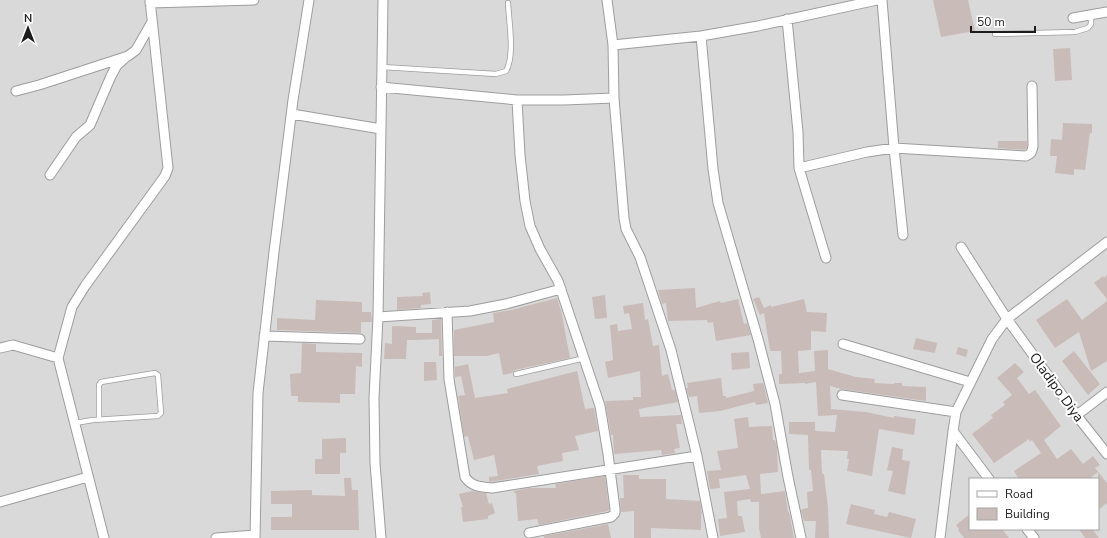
<svg xmlns="http://www.w3.org/2000/svg" width="1107" height="538" font-family="'Nunito Sans',sans-serif">
<style>
.residential{fill:#dad9d9;fill-rule:evenodd}
.building{fill:#c9bbb8}
.lines{fill:none;stroke-linecap:round;stroke-linejoin:round}
.lane-casing{stroke:#9d9d9d;stroke-width:6}
.street-casing{stroke:#9d9d9d;stroke-width:11}
.lane{stroke:#fff;stroke-width:4.5}
.street{stroke:#fff;stroke-width:9}
.labels{text-anchor:middle;stroke-width:4;stroke-linejoin:round;paint-order:stroke}
.street-label{font-size:14px;fill:#1c1c1c;stroke:#fff}
</style>
<rect width="100%" height="100%" fill="#ede6e2"/>
<path class="residential" d="M0 0H1107V538H0ZM970 479H1098V529H970Z"/>
<path class="building" d="M933 0H968L975 31 941 37Z
M1070 48 1072 80 1055 81 1053 49Z
M1063 123 1092 124V133H1090L1085 170 1074 169V175L1055 173 1057 156H1050L1051 139 1062 140Z
M998 141H1027V147L1025 150 998 148Z
M1107 275V299L1094 283 1103 276 1104 278Z
M695 288 696 308 720 301 721 303 738 299 744 324 747 323 751 335 716 341 713 322 708 323 707 320 668 321 666 303 662 304 658 290Z
M430 292 431 304 421 305V308L397 310V297L423 296 422 293Z
M605 295 607 318 595 319 592 297Z
M759 297 764 308 771 305V307L804 299 807 312 827 313 826 332 811 331V350L798 351 799 373 815 371 814 351 828 350V369L856 377 875 379 874 383 894 384V383H902V386L926 387V401L841 389 830 386 831 409 866 412 894 418V416L916 419 914 435 879 429 872 476 847 471 849 459H847L848 451 821 450 822 474H824L828 508 829 538H815L816 521H804L801 511 802 509 808 508 807 492 813 491 811 470H809L808 435 789 434V422H815V431L835 432 837 415 818 416 816 382 805 384V383L779 384V374H782L781 351H770L764 313 760 315 753 299Z
M557 298 561 310 570 358 515 370 512 373 503 375 499 353 487 356H454V330L494 322 493 313 511 310Z
M1067 299 1082 320 1107 301V361L1091 371 1079 332 1055 348 1036 320Z
M316 300 362 302V312H371L372 322H361V333L277 330V318L315 320Z
M643 303 645 320 648 319 653 346 659 345 662 376 668 374 672 390H675L678 402 639 409 640 417 681 415 682 424H676L680 448 674 449 675 453 662 455 661 450 614 454 613 435H611L605 401 633 400V397H641L640 371 608 378 605 362 613 360 610 325 617 324 618 331 632 329 629 313 624 314 623 306Z
M441 319 442 356H439V339L416 340H407L406 359H384L385 343 392 344V326L416 327V333H432V320Z
M916 338 937 343 935 353 913 349Z
M302 343 316 344V352L362 353V367L356 366 355 394H340V403L298 402V396H291L290 374 301 373Z
M958 347 968 350 966 357 956 354Z
M1074 351 1100 384 1088 395 1062 361Z
M749 352 750 368 732 370 731 353Z
M424 362H436L437 380 424 381Z
M1015 363 1024 372 1017 378 1029 394 1035 390 1061 426 1044 440 1057 459 1071 449 1083 464 1093 456 1100 465 1095 468 1107 483V503L1098 510V472L1089 479H1019L1014 471 1041 453 1032 440 1030 442 1029 439 994 463 972 434 993 418 991 415 1005 405 1003 402 1012 395 997 378Z
M468 364 475 398 508 393 507 389 577 371 585 409 594 408 598 431 575 436 579 450 562 453 563 461 537 466 539 474 489 482V477L498 476 494 455 474 460 468 436 464 437 458 396 465 395 461 376 455 377V367Z
M721 378 723 396H726V398L754 391 753 384 763 383 768 403 756 405 755 402 720 411 699 413 697 396 689 397 686 388H688L687 383Z
M748 417 749 427 772 426 773 440H775L777 447 778 472 760 474 761 494 785 491 788 512H789L794 538H761L759 528V502H751L750 499 737 501 738 516H742L745 532 720 536 718 519 727 518 724 492 750 489 746 475 719 479 720 488 710 489 707 471 721 470 717 451 738 448 734 419Z
M346 438V453H340V474H315V459H322V439Z
M892 447 903 449 902 460 910 461 905 495 888 491 893 471 887 470Z
M623 475H639V479H666V499L700 501 702 514H701V530L651 528V538H634V511L621 512 620 498H624Z
M605 476 609 509 608 511 539 525 537 519 518 521 516 493H514V491L528 488H556L555 484Z
M344 478H351L352 490H358L359 530H271V517H292V504H271V491L312 490V495L345 496Z
M472 491 486 493 489 504 492 503 495 513 488 516V519L463 522 461 507H463L459 494Z
M851 504 875 510 874 514 887 517 889 512 916 519 911 538 846 524Z
M970 514V529H1002L1009 538H964L958 530 959 529 956 525Z
M608 524 611 538H544V536Z
M1079 529H1092L1099 538H1085Z"/>
<g class="lines">
<g class="lane-casing">
<path id="lane" d="M995 34 1075 32 1088 28 1091 24V15
M382 67 496 74 506 71C515 56 509 22 508 3
M516 374 585 358
M75 423 93 420 158 416 161 413 158 375 155 373 101 382 99 385V420"/>
</g>
<g class="street-casing">
<path id="street" d="M607 0 613 45 614 98 624 218 626 229 640 257 671 350 697 456 713 538
M882 0 894 148 903 235
M150 3 254 0
M1073 18 1107 12
M787 19 798 132 799 168 826 258
M701 36 713 169 718 203 758 339 775 404 788 477 801 538
M613 45 701 36 758 26 877 0
M381 87 517 100H564L614 98
M16 91 39 85 128 56 136 50 152 22
M517 100 520 155 525 201 530 226 540 249 558 281 600 406 608 454 615 509V513L611 517 529 533
M292 114 381 129
M799 168 867 152 894 148 1026 156C1031 154 1032 152 1033 146L1032 86
M50 175 76 137 90 125 111 76 117 65 125 58
M961 247 1007 319 1081 421 1107 454
M447 312 449 379 465 477C472 487 481 487 492 488L697 456
M378 317 470 311 506 304 561 289
M264 336 360 339
M843 344 970 382
M0 348 13 345 58 358
M842 395 956 412
M1077 415 1107 392
M953 431 989 479
M0 502 88 477
M1027 529 1034 538
M104 538 58 358 72 307 85 286 165 176 168 168 150 0
M216 538 255 535
M255 538 258 393 274 252 293 100 309 0
M381 538 375 463 374 398 378 317 383 0
M940 538 953 431 956 412 992 339 1007 319 1107 242"/>
</g>
<use href="#lane" class="lane"/>
<use href="#street" class="street"/>
</g>
<g class="labels">
<g class="street-label">
<text transform="translate(1057 387) rotate(54)" y="5">Oladipo Diya</text>
</g>
</g>
<rect x="969" y="478" width="130" height="52" fill="#ffffff" stroke="#a4a4a4"/>
<rect x="977" y="491" width="20" height="6" fill="#ffffff" stroke="#a4a4a4"/>
<text x="1005" y="498" font-size="12" fill="#1c1c1c">Road</text>
<rect x="977" y="508" width="20" height="12" fill="#c9bbb8" stroke="#a4a4a4"/>
<text x="1005" y="518" font-size="12" fill="#1c1c1c">Building</text>
<g transform="translate(28 28)" stroke="#ffffff" stroke-width="3" paint-order="stroke">
<path d="M0-3L7 15L0 10L-7 15Z" fill="#1c1c1c"/>
<text y="-6" font-size="11" font-weight="bold" text-anchor="middle" fill="#1c1c1c">N</text>
</g>
<path d="M971 26v6h64v-6" fill="none" stroke="#1c1c1c" stroke-width="2"/>
<text x="977" y="26" font-size="12" fill="#1c1c1c" stroke="#ffffff" stroke-width="3" paint-order="stroke">50 m</text>
</svg>
